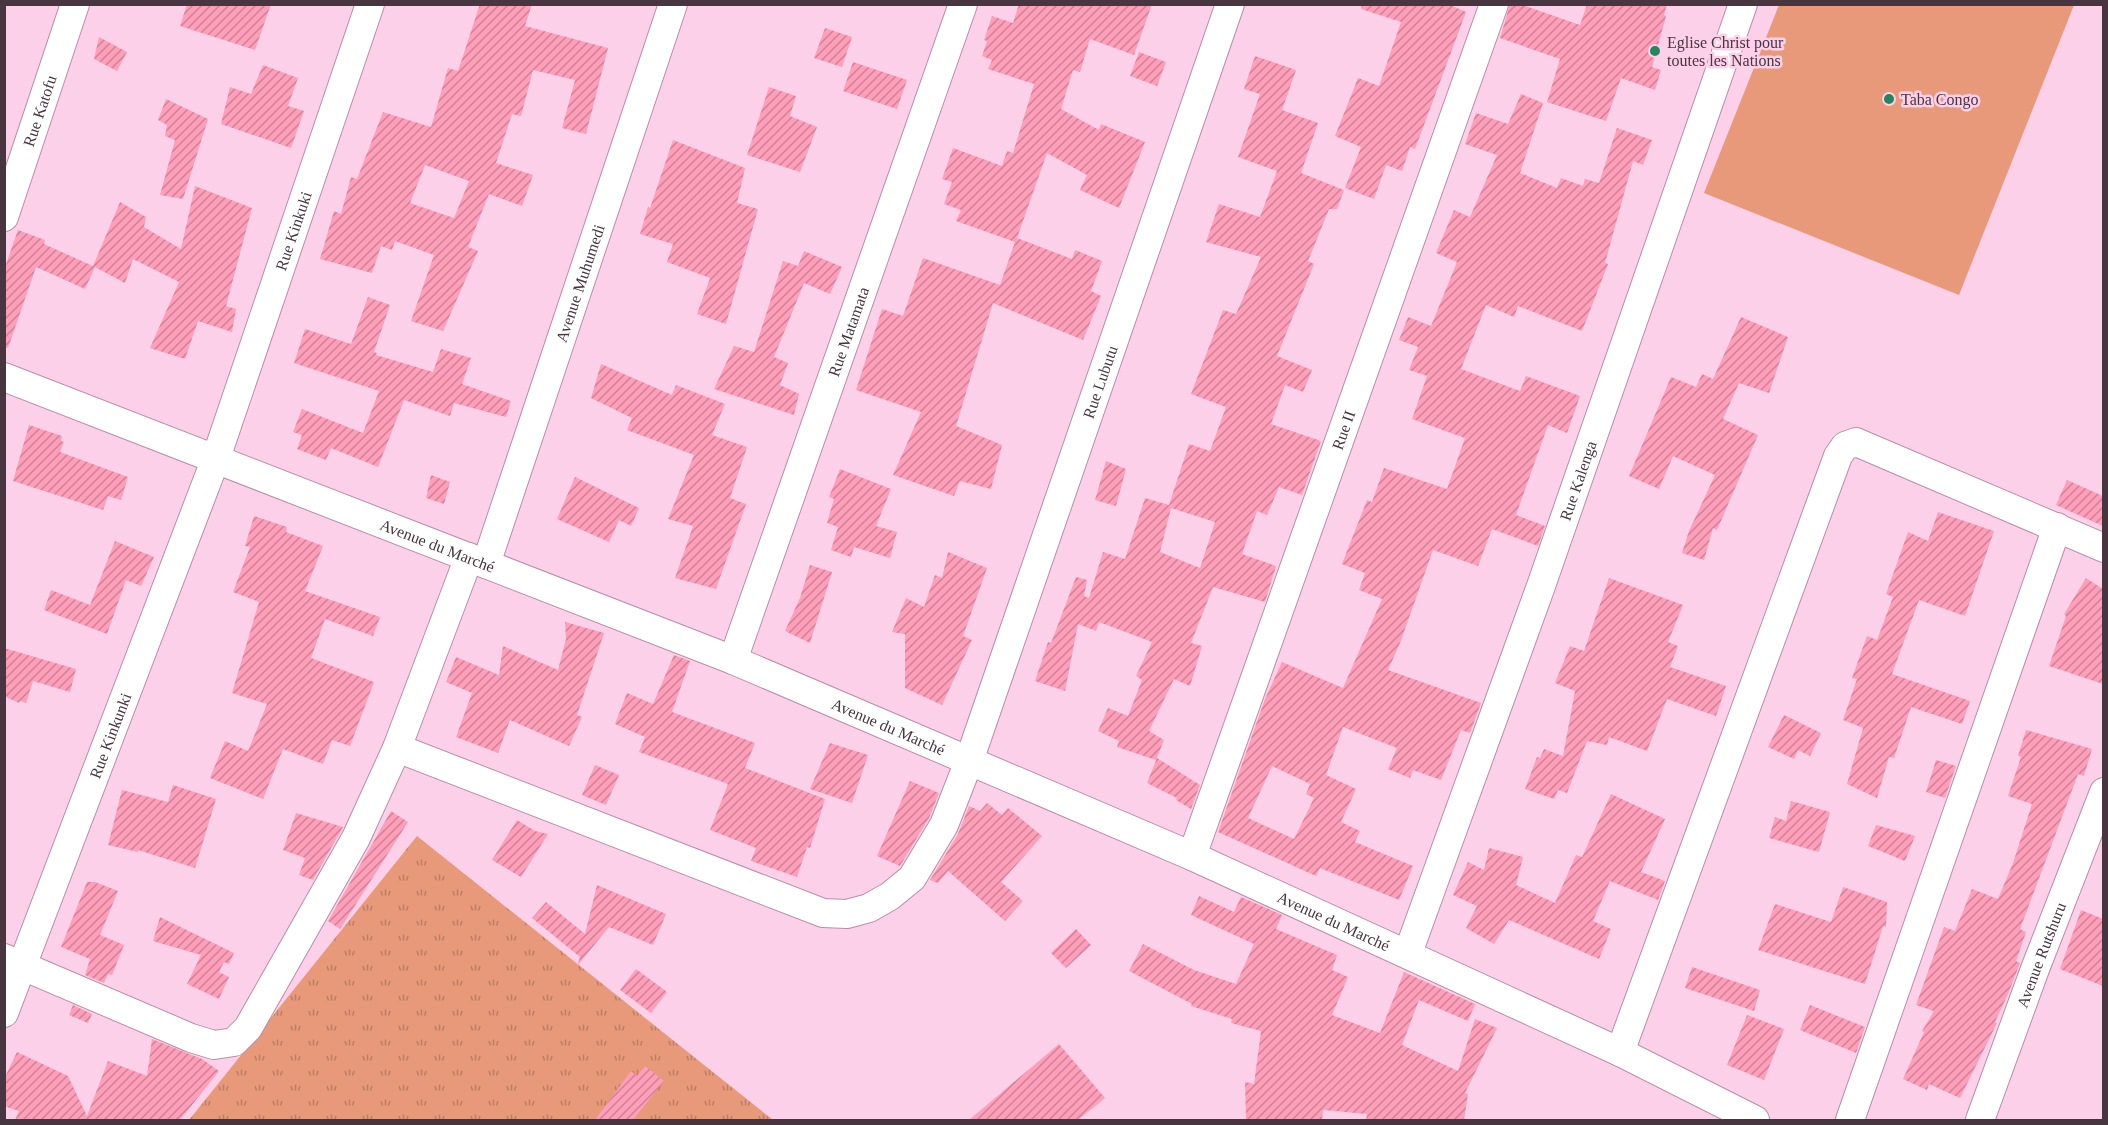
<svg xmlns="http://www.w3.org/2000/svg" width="2108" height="1125" font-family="'Times New Roman',serif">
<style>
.grass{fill:url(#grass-tufts)}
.garden{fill:#e7997a}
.building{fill:url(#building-hatch);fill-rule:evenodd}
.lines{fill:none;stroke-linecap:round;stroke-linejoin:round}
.minor-casing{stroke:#b88ea7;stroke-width:30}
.minor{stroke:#fff;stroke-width:28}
.poi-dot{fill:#23865f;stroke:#fdd0ea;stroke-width:2}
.labels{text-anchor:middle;stroke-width:5;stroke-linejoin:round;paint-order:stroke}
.poi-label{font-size:16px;fill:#47353f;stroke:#fdd0ea;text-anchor:start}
.street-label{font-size:16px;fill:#47353f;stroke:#fdd0ea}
</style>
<defs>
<pattern id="grass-tufts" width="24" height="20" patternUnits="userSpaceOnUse" patternTransform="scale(1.5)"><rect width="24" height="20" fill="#e7997a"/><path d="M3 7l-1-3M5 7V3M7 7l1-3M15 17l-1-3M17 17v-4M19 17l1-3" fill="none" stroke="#bd7e65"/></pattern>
<pattern id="building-hatch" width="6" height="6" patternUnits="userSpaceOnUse" patternTransform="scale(1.5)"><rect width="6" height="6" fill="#fe9eb8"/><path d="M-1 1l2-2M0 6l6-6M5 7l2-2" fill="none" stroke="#cf8297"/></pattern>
</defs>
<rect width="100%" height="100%" fill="#fdd0ea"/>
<path class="grass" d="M417 836 773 1120H189Z"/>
<path class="garden" d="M1779 5H2074L1959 295 1704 193Z"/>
<path class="building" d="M187 4H271L255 50 180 26Z
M480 4H532L525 26 608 48 586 134 562 128 575 80 533 70 521 116 512 114 496 163 533 175 522 206 489 194 468 247 478 251 443 331 411 321 434 255 395 241 392 250 381 246 372 273 320 259 334 211 341 214 351 177 357 179 383 112 431 127 448 68 458 71ZM425 165 469 181 454 218 410 203Z
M1019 4H1152L1134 55 1090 39 1080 72 1073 70 1061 109 1099 130 1101 124 1145 142 1119 208 1080 190 1087 175 1047 153 1017 238 1072 259 1075 250 1102 261 1091 291 1101 296 1083 340 993 303 956 426 1002 445 991 489 960 481 954 496 893 475 921 412 856 390 882 309 903 316 923 258 1000 285 1015 242 956 221 961 210 944 204 952 182 942 179 953 148 1002 166 1007 151 1013 153 1034 84 988 69 992 60 982 56 987 41 984 40 992 16 1013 23Z
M1362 4H1448L1466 12 1415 149 1410 147 1402 171 1386 165 1374 199 1345 188 1361 147 1335 136 1358 78 1379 86 1401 22 1361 9Z
M1510 4H1520L1580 25 1587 4H1667L1664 15 1666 16 1652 67 1661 70 1655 90 1621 78 1606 121 1547 102 1560 59 1500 38Z
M825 28 852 37 842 67 814 58Z
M99 37 127 52 117 71 94 59Z
M1139 52 1166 62 1157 86 1130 76Z
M1255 56 1296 70 1282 110 1318 123 1301 173 1344 190 1337 209H1329L1308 261 1314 264 1277 356 1312 370 1303 392 1285 385 1271 424 1321 441 1302 495 1279 487 1267 515 1257 511 1242 554 1276 566 1265 602 1213 587 1191 643 1202 646 1190 686 1174 679 1149 731 1164 740 1156 760 1117 747 1119 741 1098 731 1108 708 1128 716 1142 680 1136 676 1152 642 1099 622 1096 631 1078 624 1065 691 1035 681 1048 642 1051 643 1076 577 1087 580 1084 596 1089 598 1103 552 1125 559 1145 498 1169 505 1189 444 1210 451 1226 407 1191 394 1223 310 1236 314 1261 257 1206 242 1219 204 1260 217 1277 171 1238 157 1260 94 1244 89ZM1171 508 1215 522 1200 568 1160 552Z
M853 62 907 80 897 109 843 91Z
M263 65 298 78 288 106 304 111 291 148 221 124 230 87 251 94Z
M769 87 796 96 790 116 817 127 800 172 747 155Z
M1521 94 1543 103 1520 173 1557 188 1561 178 1583 186 1585 179 1599 183 1617 128 1652 140 1643 165 1633 161 1605 263 1608 264 1582 331 1518 306 1514 317 1486 305 1461 369 1520 391 1526 376 1580 396 1567 433 1548 425 1516 515 1545 526 1538 546 1492 529 1478 566 1433 550 1400 643 1388 670 1481 703 1470 733 1461 730 1441 780 1413 770 1410 778 1388 769 1397 748 1343 727 1326 775 1356 789 1341 822 1360 831 1355 842 1413 866 1399 900 1320 868 1316 876 1218 832 1265 699 1282 662 1343 688 1382 599 1359 590 1365 573 1342 564 1367 500 1372 502 1384 468 1447 489 1465 438 1412 419 1427 376 1409 370 1418 347 1399 340 1408 317 1431 326 1457 262 1436 253 1454 210 1470 217 1497 155 1465 144 1476 113 1508 124ZM1272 766 1310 784 1306 794 1314 798 1294 839 1248 818Z
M166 99 208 119 183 199 160 195 175 140 165 136 167 125 158 120Z
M673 140 745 168 737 203 758 209 726 324 697 314 710 278 667 262 673 244 640 234 648 207 650 208Z
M195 186 252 208 226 306 236 309 232 332 198 321 185 359 150 348 179 282 133 259 125 283 93 266 120 202 146 217 144 227 181 249Z
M18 230 45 240 44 244 95 267 85 289 36 267 8 348 4 347V270Z
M804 251 842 267 830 294 804 283 774 357 788 363 780 385 799 394 794 415 714 389 734 346 754 352 783 261 798 266Z
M368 297 390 305 374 352 377 353 376 355 433 372 441 349 471 358 462 384 511 401 506 417 454 403 450 416 404 400 378 467 331 448 326 460 297 449 302 435 293 432 302 409 363 433 379 391 294 363 305 329 351 344Z
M1741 317 1788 337 1769 393 1739 383 1723 419 1758 435 1717 530 1713 528 1704 560 1682 553 1689 531 1715 475 1673 456 1659 489 1629 476 1671 377 1696 387 1702 374 1713 379Z
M601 364 672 395 676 385 725 404 712 435 747 447 730 498 746 504 716 589 675 578 693 526 668 519 694 455 627 430 632 418 591 398Z
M29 425 62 436 61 441 64 442 60 452 128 477 121 500 108 496 103 510 13 481Z
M1106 461 1126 469 1116 506 1095 500Z
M840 469 891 489 876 526 897 532 890 558 854 547 851 557 831 550 838 527 827 523 834 499 829 497Z
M431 475 450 482 444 504 426 498Z
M575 477 639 508 631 526 619 520 609 542 557 519Z
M2067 480 2103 496V526L2056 505Z
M1938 512 1994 531 1965 616 1919 600 1892 674 1970 701 1962 724 1911 707 1894 758 1889 757 1877 798 1847 784 1863 728 1843 720 1857 679 1852 678 1867 636 1877 640 1893 597 1886 594 1908 532 1928 541Z
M254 516 287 527 286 532 323 546 305 591 380 617 373 636 325 619 311 658 374 682 350 746 332 740 323 764 283 749 263 799 210 778 225 741 248 751 267 704 232 693 259 602 233 592 250 547 245 546Z
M115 541 154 557 141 586 126 580 107 634 44 610 51 590 90 605Z
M948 552 987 568 963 636 972 640 942 705 905 688V634L892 632 906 598 924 607 935 575 942 578Z
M810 565 832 572 810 643 785 631 800 598Z
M1609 578 1683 605 1668 642 1678 646 1670 667 1726 686 1716 716 1667 699 1647 751 1609 737 1607 745 1587 741 1567 793 1558 790 1554 799 1525 789 1537 757 1540 758 1544 749 1563 756 1575 691 1555 683 1570 646 1584 651Z
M2086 578 2103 589V684L2049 666 2066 616 2064 614Z
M565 622 604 633 577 715 582 717 569 746 510 720 498 753 456 737 472 693 446 682 456 657 499 675 503 646 558 670 566 639Z
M4 648 76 669 70 692 33 681 26 703 20 701 19 703 4 696Z
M674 655 690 661 672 712 755 743 745 768 825 799 810 848 807 847 797 877 751 861 756 848 710 830 728 784 639 752 645 737 615 724 627 693 653 704Z
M1784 715 1821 733 1810 756 1798 750 1794 759 1768 747Z
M2026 730 2092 749 2084 776 2078 774 2020 929 2026 932 2016 961 2020 963 2008 994 1995 1022 1997 1023 1960 1098 1929 1084 1927 1090 1903 1079 1924 1032 1922 1031 1934 1011 1916 1005 1944 927 1955 931 1972 889 1998 899 2013 863 2032 804 2008 796 2021 757 2018 756Z
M830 743 868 755 852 803 810 789Z
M1157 758 1200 785 1191 809 1176 800 1177 798 1147 783Z
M1936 760 1956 766 1945 798 1926 792Z
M595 765 619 775 606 805 582 795Z
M910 781 939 793 929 818 900 866 877 856Z
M173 785 216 799 195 868 138 850V852L108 845 122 790 168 802Z
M1611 794 1665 819 1641 872 1665 881 1658 900 1610 881 1593 921 1611 929 1599 959 1509 920 1494 944 1466 928 1477 906 1453 895 1468 862 1484 870 1489 848 1523 857 1516 885 1555 903 1576 855 1582 857Z
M1791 801 1830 812 1819 852 1769 838 1775 817 1786 821Z
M987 803 1002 815 1008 808 1042 836 1001 882 1023 901 1005 921 948 871 938 883 930 880 958 834 969 806 980 811Z
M391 811 408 822 340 929 328 921Z
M296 813 343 827 313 880 299 875 305 858 283 850Z
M517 820 535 831 548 834 521 877 492 860Z
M1876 825 1915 836 1905 861 1868 846Z
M87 882H95L118 891 100 935 124 945 112 975 108 974 104 983 85 975 90 959 61 947Z
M597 885 666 914 653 945 609 927 577 966 580 957 532 918 546 902 585 934Z
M1843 887 1887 902 1886 927 1883 926 1865 984 1758 950 1775 904 1831 922Z
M1199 896 1234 912 1241 897 1282 915 1276 929 1337 955 1332 970 1348 977 1332 1015 1380 1033 1404 972 1475 1004 1468 1021 1419 1000 1402 1045 1458 1071 1475 1019 1497 1028 1465 1093 1468 1094 1464 1120H1366L1367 1114 1323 1110 1322 1120H1246L1245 1082 1254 1084 1261 1031 1231 1023 1232 1019 1191 1006 1192 1004 1129 971 1143 944 1194 970 1236 984 1254 944 1191 915Z
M2081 910 2103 919V986L2060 969Z
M160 917 234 953 229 964 224 962 219 972 229 977 219 999 187 984 201 955 153 941Z
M1076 929 1091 945 1066 968 1051 953Z
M1692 967 1760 990 1754 1011 1685 988Z
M636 969 667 992 651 1013 620 990Z
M73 1005 92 1014 88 1023 69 1015Z
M1810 1005 1865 1027 1856 1053 1800 1030Z
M1747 1015 1784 1029 1764 1080 1727 1065Z
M152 1039 202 1059 219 1071 180 1120H15L19 1111 4 1106V1079L17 1052 68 1076 87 1116 108 1061 147 1076Z
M1059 1044 1105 1098 1078 1120H969Z
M645 1066 664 1081 633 1120H595L631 1071 637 1076Z"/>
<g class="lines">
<g class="minor-casing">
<g id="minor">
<path id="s1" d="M4 217 75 4"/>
<path id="s2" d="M4 377 733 660 1192 856 1620 1052 1755 1120"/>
<path id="s3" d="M486 564 673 4"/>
<path id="s4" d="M733 660 963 4"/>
<path id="s5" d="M397 748 823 913 847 914 869 908 890 896 912 878 944 825 969 761 1230 4"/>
<path id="s6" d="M1192 856 1494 4"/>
<path id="s7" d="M1408 953 1541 586 1743 4"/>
<path d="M4 958 191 1038 214 1045 234 1042 248 1028 356 838 397 748 469 557"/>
<path id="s8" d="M4 1013 216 458 370 4"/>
<path d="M1620 1052 1838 456 1845 446 1856 442 2104 548"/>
<path d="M1850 1120 2057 527"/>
<path id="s9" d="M1980 1120 2035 969 2104 792"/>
</g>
</g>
<use href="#minor" class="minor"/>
</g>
<g class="poi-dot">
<circle cx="1655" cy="51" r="6"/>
<circle cx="1889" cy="99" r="6"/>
</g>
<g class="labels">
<g class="poi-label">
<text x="1667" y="48">Eglise Christ pour<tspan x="1667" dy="18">toutes les Nations</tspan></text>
<text x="1901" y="105">Taba Congo</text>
</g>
<g class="street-label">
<text dy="6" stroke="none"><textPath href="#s1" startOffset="112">Rue Katofu</textPath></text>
<text dy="6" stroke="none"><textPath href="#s8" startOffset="834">Rue Kinkuki</textPath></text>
<text dy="6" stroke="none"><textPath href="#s3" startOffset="296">Avenue Muhumedi</textPath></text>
<text dy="6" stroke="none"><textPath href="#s4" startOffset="348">Rue Matamata</textPath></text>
<text dy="6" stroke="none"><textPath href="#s5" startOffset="1088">Rue Lubutu</textPath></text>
<text dy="6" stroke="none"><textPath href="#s6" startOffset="452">Rue II</textPath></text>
<text dy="6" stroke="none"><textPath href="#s7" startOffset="502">Rue Kalenga</textPath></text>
<text dy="6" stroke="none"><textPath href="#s2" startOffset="465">Avenue du Marché</textPath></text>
<text dy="6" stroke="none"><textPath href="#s2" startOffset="951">Avenue du Marché</textPath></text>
<text dy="6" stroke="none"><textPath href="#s8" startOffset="297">Rue Kinkunki</textPath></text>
<text dy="6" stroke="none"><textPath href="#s2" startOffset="1437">Avenue du Marché</textPath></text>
<text dy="6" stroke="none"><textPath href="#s9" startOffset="176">Avenue Rutshuru</textPath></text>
</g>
</g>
<rect width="2108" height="1125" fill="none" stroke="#47353f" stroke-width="12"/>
</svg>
